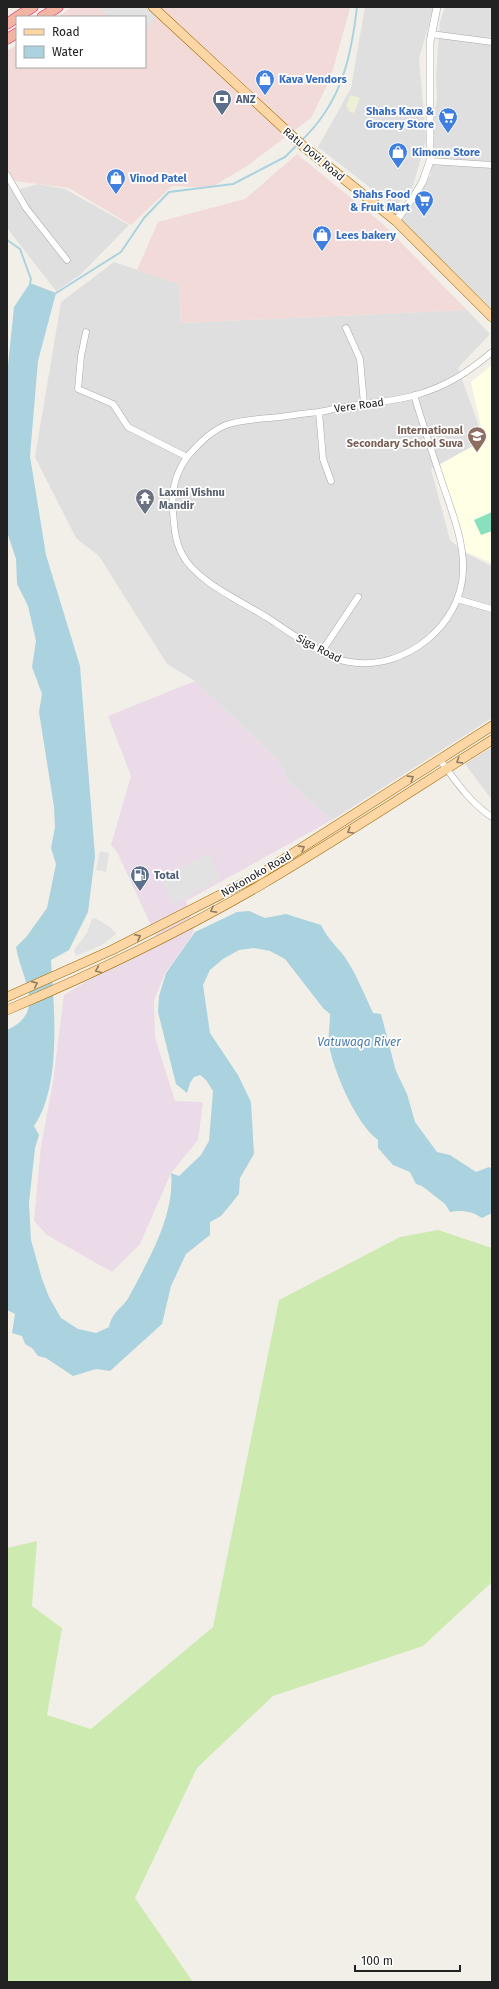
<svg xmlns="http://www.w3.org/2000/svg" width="499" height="1989" font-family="'Fira Sans',sans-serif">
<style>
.residential{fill:#e0dfdf}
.commercial{fill:#f2dad9}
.industrial{fill:#ebdbe8}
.education{fill:#ffffe5}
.farmland{fill:#eef0d5}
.grass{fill:#cdebb0}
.pitch{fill:#88e0be}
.parking{fill:#e2e2e2}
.water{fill:#aad3df}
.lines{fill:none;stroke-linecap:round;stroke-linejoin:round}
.stream{stroke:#aad3df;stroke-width:2}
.minor-casing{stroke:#a9a9a9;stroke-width:7}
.tertiary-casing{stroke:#a9a9a9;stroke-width:8}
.primary-casing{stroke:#a06b00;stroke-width:10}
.trunk-casing{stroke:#dc2a67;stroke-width:11}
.minor{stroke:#fff;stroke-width:6}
.tertiary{stroke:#fff;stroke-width:7}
.primary{stroke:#fcd6a4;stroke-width:9}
.trunk{stroke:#f2b4a3;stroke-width:10}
.oneway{stroke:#8f7c63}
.labels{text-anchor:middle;stroke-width:3.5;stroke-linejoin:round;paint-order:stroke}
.shop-label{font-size:11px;font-weight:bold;fill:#366cbe;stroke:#fff;text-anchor:start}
.service-label{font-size:11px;font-weight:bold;fill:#4e5e75;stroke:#fff;text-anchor:start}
.street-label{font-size:11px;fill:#222;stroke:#fff}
.education-label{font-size:11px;font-weight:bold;fill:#785e54;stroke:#fff;text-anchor:end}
.worship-label{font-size:11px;font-weight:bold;fill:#5b616d;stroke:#fff;text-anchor:start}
.water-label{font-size:12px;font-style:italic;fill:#4a7aab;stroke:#fff}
</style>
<rect width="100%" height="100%" fill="#f2efe9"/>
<path class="residential" d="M365 7H434L419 58 426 140 412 189 395 207 318 147 351 88Z
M445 7H492V309L401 219 431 175 434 113 437 100 436 75 440 22Z
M7 169 17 190 38 184 65 189 129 225 80 275 56 291 7 228Z
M114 262 179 284 181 323 467 310 490 334 458 368 484 440 431 469 450 540 465 553 492 566V718L332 820 308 800 288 781 279 762 195 681 167 664 99 556 76 538 35 457 61 302Z
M492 747V800L465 764Z"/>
<path class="commercial" d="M72 7H350V8L331 77 311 118 247 166 210 188 172 186 131 225 69 188 7 180V51L17 45V67H145V17H58Z
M297 154 383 224 467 310 181 323 179 284 137 270 158 222 245 199Z"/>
<path class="industrial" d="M195 681 279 762 288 781 308 800 332 820 186 901 194 930 189 940 165 973 154 1000 155 1037 175 1101 203 1102 198 1140 171 1173 140 1244 112 1272 47 1235 34 1221 41 1146 53 1082 64 995 157 938 117 852 111 845 131 776 108 716Z"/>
<path class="education" d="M492 365V563L466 552 439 465 484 440 471 382Z"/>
<path class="farmland" d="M350 95 360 98 354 113 348 111 349 108 346 107Z"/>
<path class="grass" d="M438 1230 492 1248V1582L423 1646 273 1696 197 1768 135 1898 193 1982H7V1548L37 1541 32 1606 62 1628 47 1715 91 1729 213 1627 279 1300 400 1237Z"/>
<path class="pitch" d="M492 512V531L481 535 474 520Z"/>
<path class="parking" d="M99 7H148L157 16 148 27 145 25V17H107Z
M100 851 109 853 106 872 96 870Z
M209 853 221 878 173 904 160 878Z
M95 918 110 927 116 934 102 945 76 956 74 950 87 933 92 919Z"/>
<path class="water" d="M30 283 56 293 38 361 30 456 46 555 80 666 95 856 88 912 69 950 51 960C54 1007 62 1086 34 1126L39 1135 35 1148 29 1203 31 1240 42 1279 49 1297 61 1318 78 1329 96 1333 109 1327C113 1309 123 1309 130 1295 149 1259 175 1215 171 1173L179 1176 201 1155 209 1141 213 1091 206 1080 200 1075 194 1077 190 1083 187 1093 176 1084 158 1012 159 996 166 973 195 932 237 912 249 911 265 918 286 914 321 925C329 942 339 947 348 962 358 978 365 996 373 1013L381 1014 396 1071 407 1094 415 1122 437 1152 450 1155 476 1172 489 1167 492 1169V1213L482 1218C471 1211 462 1210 450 1212L445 1204 422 1186 416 1184 410 1172 393 1165 378 1148V1140C356 1124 334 1072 329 1045 328 1035 330 1023 330 1014L323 1008 285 959 270 951 254 948 239 950 223 959 210 970 203 985 210 1033 238 1075 251 1102 254 1154 240 1178 239 1194 221 1216 210 1222V1235L186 1254 171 1286 162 1324 110 1371 96 1369 73 1376 46 1358 38 1356 32 1348 25 1344 22 1336 12 1333 15 1314 7 1310V1030C48 1011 21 979 16 947L27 936 47 908 56 864 51 848 55 827 54 807 39 712 42 694 32 667 36 641 28 606 17 584 16 559 7 532V375L14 307Z"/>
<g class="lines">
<path class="stream" d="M301 141C341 103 351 59 357 7
M7 240 20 249 31 279 30 283
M56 293 121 252 144 218 169 192 233 184 285 157 297 145"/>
<g class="minor-casing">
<path id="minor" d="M431 34 492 42
M430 161 492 165
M7 175 26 208 67 260
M346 328 360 359 364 404
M86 332 81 356 78 389 113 404 128 427 187 457
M414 395C423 425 433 455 443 485 452 512 464 541 463 570 462 626 404 671 350 662 326 659 289 632 268 618 243 602 196 582 182 554 175 541 174 526 173 511 171 492 176 472 188 456 198 444 211 431 226 425 242 419 262 419 280 417 293 415 306 413 319 412 327 411 335 408 343 407 367 403 392 402 416 395 447 386 467 373 492 352
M319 412 323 459 331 481
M457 599 492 609
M322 651 358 597
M440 760C456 781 469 802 492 817"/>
</g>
<g class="tertiary-casing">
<path id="tertiary" d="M396 221 415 195 423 181 430 161V42L437 7"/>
</g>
<g class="primary-casing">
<path id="primary" d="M153 7 303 146 396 221 492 317
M7 997 112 950 259 875 492 726
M7 1010C95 973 182 931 264 883 342 837 416 788 492 740"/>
</g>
<g class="trunk-casing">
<path id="trunk" d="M17 17 33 7
M42 17 58 7
M7 24 17 17
M7 39 17 33"/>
</g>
<use href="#minor" class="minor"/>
<use href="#tertiary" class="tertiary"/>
<use href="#primary" class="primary"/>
<use href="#trunk" class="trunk"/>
</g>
<defs><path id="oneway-chevron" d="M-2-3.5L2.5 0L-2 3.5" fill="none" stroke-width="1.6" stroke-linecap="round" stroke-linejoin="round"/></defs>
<g class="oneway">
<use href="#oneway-chevron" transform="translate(459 761) rotate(148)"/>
<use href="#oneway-chevron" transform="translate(411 778) rotate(-32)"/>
<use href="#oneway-chevron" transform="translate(350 831) rotate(149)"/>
<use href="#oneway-chevron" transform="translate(302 848) rotate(-32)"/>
<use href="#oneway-chevron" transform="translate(213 910) rotate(151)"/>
<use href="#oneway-chevron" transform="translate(138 937) rotate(-27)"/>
<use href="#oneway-chevron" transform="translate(98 970) rotate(157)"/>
<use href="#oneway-chevron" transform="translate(35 984) rotate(-24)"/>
</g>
<defs>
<g id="shop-pin" transform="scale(1)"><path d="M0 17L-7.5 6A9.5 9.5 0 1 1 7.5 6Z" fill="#3f7fe0" stroke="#fff"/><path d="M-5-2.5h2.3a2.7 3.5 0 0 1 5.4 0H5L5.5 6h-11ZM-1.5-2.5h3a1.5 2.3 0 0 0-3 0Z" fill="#fff"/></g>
<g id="bank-pin" transform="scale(1)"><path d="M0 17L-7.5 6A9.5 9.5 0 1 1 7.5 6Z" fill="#5c6f8a" stroke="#fff"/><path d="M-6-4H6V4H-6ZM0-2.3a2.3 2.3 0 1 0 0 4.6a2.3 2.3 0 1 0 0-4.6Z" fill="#fff"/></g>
<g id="supermarket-pin" transform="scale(1)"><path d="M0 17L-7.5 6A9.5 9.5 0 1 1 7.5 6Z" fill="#3f7fe0" stroke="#fff"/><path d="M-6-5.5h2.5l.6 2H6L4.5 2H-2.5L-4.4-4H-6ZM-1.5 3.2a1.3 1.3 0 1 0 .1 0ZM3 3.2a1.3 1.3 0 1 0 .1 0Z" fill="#fff"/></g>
<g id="school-pin" transform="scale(1)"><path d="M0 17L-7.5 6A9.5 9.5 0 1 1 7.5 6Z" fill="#8d6e63" stroke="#fff"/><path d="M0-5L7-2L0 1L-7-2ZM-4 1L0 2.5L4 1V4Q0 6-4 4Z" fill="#fff"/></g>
<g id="temple-pin" transform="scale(1)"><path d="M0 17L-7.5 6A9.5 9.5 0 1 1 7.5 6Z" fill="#6b7280" stroke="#fff"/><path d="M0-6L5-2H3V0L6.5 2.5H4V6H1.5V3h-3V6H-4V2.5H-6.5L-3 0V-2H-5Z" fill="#fff"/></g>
<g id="fuel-pin" transform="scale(1)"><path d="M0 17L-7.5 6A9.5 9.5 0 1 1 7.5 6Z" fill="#5c6f8a" stroke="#fff"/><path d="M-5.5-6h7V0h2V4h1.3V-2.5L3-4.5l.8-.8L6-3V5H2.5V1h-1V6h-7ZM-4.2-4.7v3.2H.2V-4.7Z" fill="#fff"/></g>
</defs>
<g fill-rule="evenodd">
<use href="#shop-pin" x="265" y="79"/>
<use href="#bank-pin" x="222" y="99"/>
<use href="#supermarket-pin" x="448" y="117"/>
<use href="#shop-pin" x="398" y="152"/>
<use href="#shop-pin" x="116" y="178"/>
<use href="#supermarket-pin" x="424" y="200"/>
<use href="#shop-pin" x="322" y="235"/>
<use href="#school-pin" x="477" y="436"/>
<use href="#temple-pin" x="145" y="498"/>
<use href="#fuel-pin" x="140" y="875"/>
</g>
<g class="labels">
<g class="shop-label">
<text x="279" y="83">Kava Vendors</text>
<text x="434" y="115" text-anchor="end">Shahs Kava &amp;<tspan x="434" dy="13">Grocery Store</tspan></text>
<text x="412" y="156">Kimono Store</text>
<text x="130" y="182">Vinod Patel</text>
<text x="410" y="198" text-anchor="end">Shahs Food<tspan x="410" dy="13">&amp; Fruit Mart</tspan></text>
<text x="336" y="239">Lees bakery</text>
</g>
<g class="service-label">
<text x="236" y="103">ANZ</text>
<text x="154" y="879">Total</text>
</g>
<g class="street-label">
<text transform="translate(314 154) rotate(40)" y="4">Ratu Dovi Road</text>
<text transform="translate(359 405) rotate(-8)" y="4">Vere Road</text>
<text transform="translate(319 648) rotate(27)" y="4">Siga Road</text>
<text transform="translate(256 874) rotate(-30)" y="4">Nokonoko Road</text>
</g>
<g class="education-label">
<text x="463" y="434">International<tspan x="463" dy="13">Secondary School Suva</tspan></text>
</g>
<g class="worship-label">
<text x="159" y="496">Laxmi Vishnu<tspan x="159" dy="13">Mandir</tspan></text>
</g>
<g class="water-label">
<text x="359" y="1046">Vatuwaqa River</text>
</g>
</g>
<rect width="499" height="1989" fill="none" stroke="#222222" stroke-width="16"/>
<rect x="16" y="16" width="130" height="52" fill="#ffffff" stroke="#a7a7a7"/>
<rect x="24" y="29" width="20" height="6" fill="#fcd6a4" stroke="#a7a7a7"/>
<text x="52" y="36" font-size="12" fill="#222222">Road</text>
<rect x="24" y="46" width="20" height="12" fill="#aad3df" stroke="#a7a7a7"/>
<text x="52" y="56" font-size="12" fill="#222222">Water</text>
<path d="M355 1965v6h105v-6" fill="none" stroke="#222222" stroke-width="2"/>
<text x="361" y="1965" font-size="12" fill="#222222" stroke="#ffffff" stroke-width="3" paint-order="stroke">100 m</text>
</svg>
